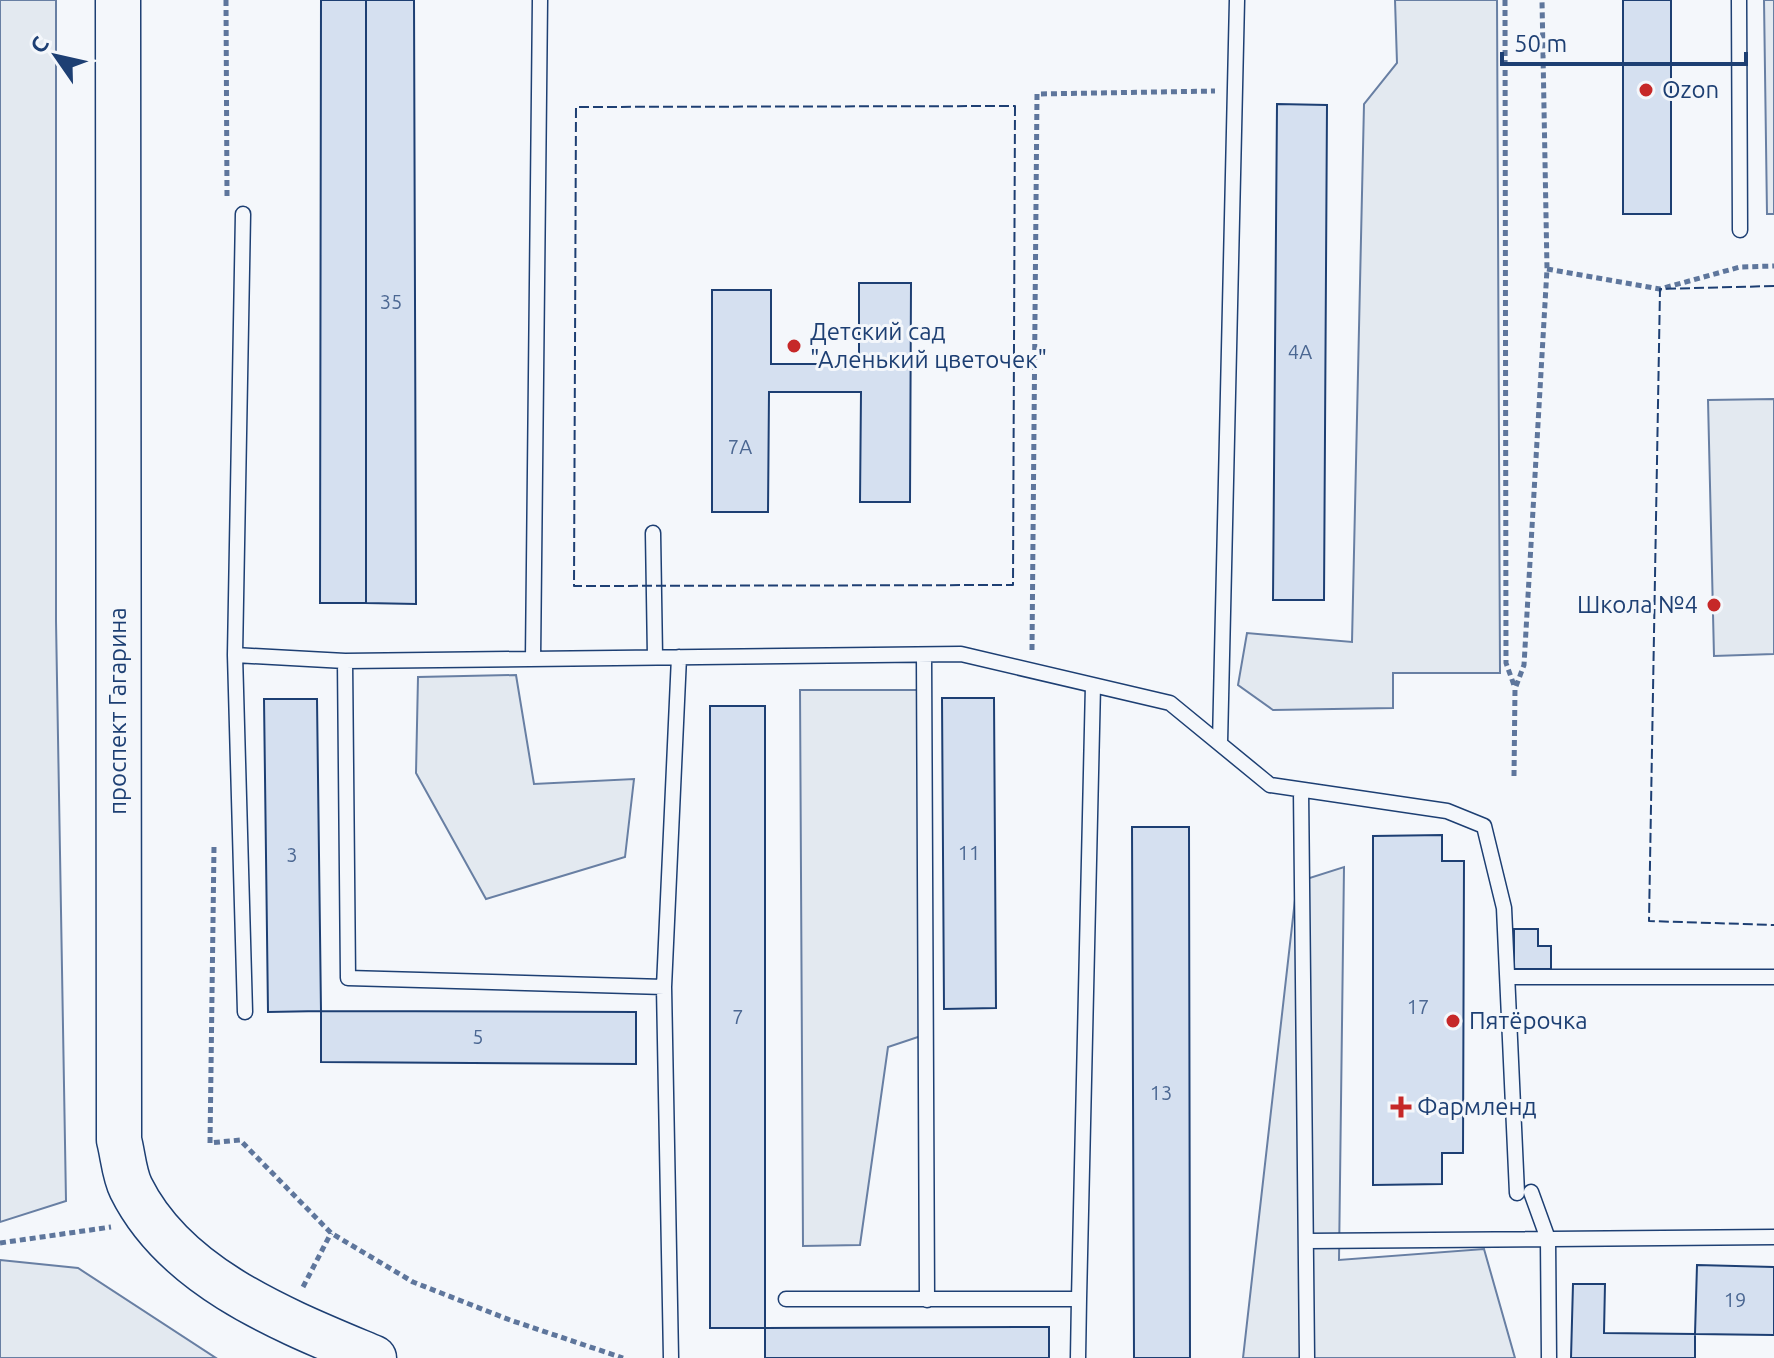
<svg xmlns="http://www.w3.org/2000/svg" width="1774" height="1358" font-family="Ubuntu,sans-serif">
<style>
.green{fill:#e3e9f0;stroke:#687fa3;stroke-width:2}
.building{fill:#d5e0f0;stroke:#1d3f73;stroke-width:2}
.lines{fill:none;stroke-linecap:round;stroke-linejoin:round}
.service-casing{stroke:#1d3f73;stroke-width:17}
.primary-casing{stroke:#1d3f73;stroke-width:47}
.path{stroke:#5e769c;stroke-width:5;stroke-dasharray:6 4;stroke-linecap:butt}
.service{stroke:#f4f7fb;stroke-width:14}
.primary{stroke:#f4f7fb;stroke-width:44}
.fence{stroke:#1d3f73;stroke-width:2;stroke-dasharray:10 4;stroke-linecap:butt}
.poi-dot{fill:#c62828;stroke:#f4f7fb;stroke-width:3}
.labels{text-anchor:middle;stroke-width:6;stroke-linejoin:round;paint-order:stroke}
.number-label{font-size:20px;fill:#4b6792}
.poi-label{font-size:24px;fill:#1d3f73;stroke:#f4f7fb;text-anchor:start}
.street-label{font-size:24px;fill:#1d3f73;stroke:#f4f7fb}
</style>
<rect width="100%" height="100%" fill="#f4f7fb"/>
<path class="green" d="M0 0H56V621L66 1201 0 1222Z
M1395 0H1497L1500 673H1393V708L1273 710 1238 685 1247 633 1352 642 1364 104 1397 63Z
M1764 0H1774V214H1767Z
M1774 399V654L1714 656 1708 400Z
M516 675 534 784 634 779 625 857 486 899 416 773 418 677Z
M800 690H917L924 1035 888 1047 860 1245 803 1246Z
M1344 867 1339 1260 1484 1249 1515 1358H1243L1297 882Z
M0 1260 78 1268 216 1358H0Z"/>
<path class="building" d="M321 0H366V603H320Z
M366 0H414L416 604 366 603Z
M1623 0H1671V214H1623Z
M1277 104 1327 105 1324 600H1273Z
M859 283H911L910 502H860L861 392H769L768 512H712V290H771V364H859Z
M942 698H994L996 1008 944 1009Z
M264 699H317L321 1011 268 1012Z
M710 706H765V1328H710Z
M1132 827H1189L1190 1358H1134Z
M1442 835V861H1464L1463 1153H1442V1184L1373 1185V836Z
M1514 929H1538V946H1551V969H1514Z
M321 1011 636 1012V1064L321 1062Z
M1697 1265 1774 1267V1335L1695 1334Z
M1573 1284H1605L1604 1333 1695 1334V1358H1571Z
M1049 1327V1358H765V1328Z"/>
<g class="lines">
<g class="service-casing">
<path id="service" d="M1739 0 1740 230
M243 214 235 655 245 1012
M653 533 655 657
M235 655 345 661 961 654 1170 703 1270 785 1447 811 1484 826 1504 908 1517 1193
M924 655 927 1300
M533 659 540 0
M345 661 348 978 664 987
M1220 743 1237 0
M1301 790 1307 1358
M1508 977H1774
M1531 1192 1548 1239 1549 1358
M1308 1241 1774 1237
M786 1299H1079L1078 1358
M1079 1299 1093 685
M671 1358 664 987 679 657"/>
</g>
<g class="primary-casing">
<path id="primary" d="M118 0 119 1140C123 1155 124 1174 131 1188 176 1279 286 1321 374 1358"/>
</g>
<path class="path" d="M226 0 227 197
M1505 0 1506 663 1515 688
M1547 269 1660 289 1740 267 1774 266
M1032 650 1037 94 1215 91
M1514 776 1515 689 1524 665 1547 269 1542 0
M214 847 210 1143 240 1140 331 1233 413 1282 510 1320 623 1358
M0 1243 111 1227
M303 1287 331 1233"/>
<use href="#service" class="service"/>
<use href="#primary" class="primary"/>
<path class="fence" d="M1015 106 1013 585 574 586 576 107Z
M1774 286 1660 289 1649 921 1774 925"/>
</g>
<g class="poi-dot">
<circle cx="1646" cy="90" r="8"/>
<circle cx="794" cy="346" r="8"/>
<circle cx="1714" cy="605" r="8"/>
<circle cx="1453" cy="1021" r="8"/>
<path d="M1397 1095h8v8h8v8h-8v8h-8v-8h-8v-8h8z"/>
</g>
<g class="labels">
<g class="number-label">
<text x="391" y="309">35</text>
<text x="1300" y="359">4А</text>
<text x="740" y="454">7А</text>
<text x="969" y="860">11</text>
<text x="292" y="862">3</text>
<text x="1418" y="1014">17</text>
<text x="738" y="1024">7</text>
<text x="478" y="1044">5</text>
<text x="1161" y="1100">13</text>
<text x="1735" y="1307">19</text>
</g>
<g class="poi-label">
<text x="1662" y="98">Ozon</text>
<text x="810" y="340">Детский сад<tspan x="810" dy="28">"Аленький цветочек"</tspan></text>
<text x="1698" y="613" text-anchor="end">Школа №4</text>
<text x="1469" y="1029">Пятёрочка</text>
<text x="1417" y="1115">Фармленд</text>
</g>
<g class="street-label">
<text transform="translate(118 711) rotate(-90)" y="8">проспект Гагарина</text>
</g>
</g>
<g transform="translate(56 56) rotate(304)" stroke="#f4f7fb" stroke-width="6" paint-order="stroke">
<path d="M0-6L14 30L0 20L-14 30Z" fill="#1d3f73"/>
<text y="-12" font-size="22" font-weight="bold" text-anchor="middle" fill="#1d3f73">С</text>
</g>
<path d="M1502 52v12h244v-12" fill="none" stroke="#1d3f73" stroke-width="4"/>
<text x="1514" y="52" font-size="24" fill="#1d3f73" stroke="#f4f7fb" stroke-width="6" paint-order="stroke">50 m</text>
</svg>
